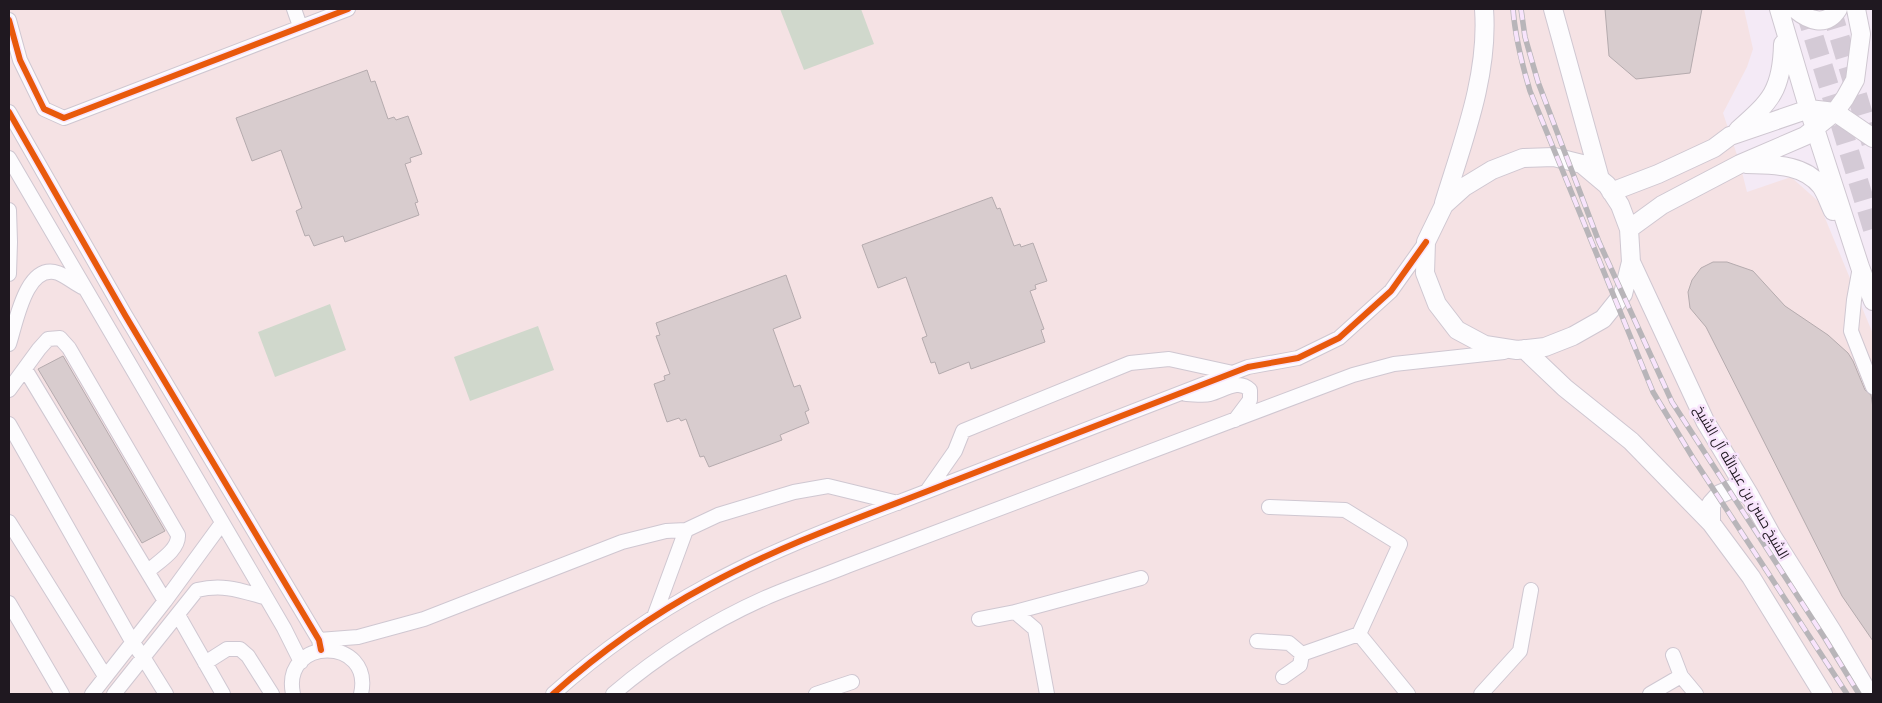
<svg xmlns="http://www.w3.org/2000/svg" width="1882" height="703" font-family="'Titillium Web',Cairo,sans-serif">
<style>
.education{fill:#f5e2e4}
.green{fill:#d0d8cc}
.building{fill:#d8ccce;stroke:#b5abae}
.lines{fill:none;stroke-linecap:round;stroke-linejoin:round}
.highway-tunnel{stroke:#d4cad6;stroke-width:20;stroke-dasharray:20 10;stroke-linecap:butt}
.minor-casing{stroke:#cfc7d1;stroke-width:16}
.major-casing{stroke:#cfc7d1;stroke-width:20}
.minor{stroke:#fdfcfe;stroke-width:14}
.major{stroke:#fdfcfe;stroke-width:18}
.rail-casing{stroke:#b8b5b9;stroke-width:5.5}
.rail{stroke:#f8e4fc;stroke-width:4;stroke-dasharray:11;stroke-linecap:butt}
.cycleway-casing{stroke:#f8e4fc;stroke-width:9}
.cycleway{stroke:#e8590c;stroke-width:6}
.labels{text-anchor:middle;stroke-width:5;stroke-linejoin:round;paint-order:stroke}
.street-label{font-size:14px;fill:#1f1820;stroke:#f8e4fc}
</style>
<rect width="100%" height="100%" fill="#f4eaf6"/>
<path class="education" d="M9 9H1744L1753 49 1747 67 1723 113 1740 164 1747 192 1791 177 1818 201 1873 334V694H9Z"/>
<path class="green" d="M780 9H861L874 44 804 70Z
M330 304 346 350 275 377 258 332Z
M538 326 554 370 470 401 454 357Z"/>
<path class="building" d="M1605 9H1702L1690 73 1636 79 1609 56Z
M367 70 371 82 375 81 388 119 394 117 396 120 408 116 422 154 410 158 411 162 405 164 418 202 415 203 419 215 345 242 343 236 314 246 309 235 305 236 296 211 302 208 281 150 252 161 236 118Z
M992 197 997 209 1000 208 1014 246 1020 244 1021 247 1033 243 1047 281 1035 285 1036 289 1030 291 1044 329 1041 330 1045 342 971 369 969 362 939 374 935 362 931 363 922 338 927 336 906 277 878 288 862 245Z
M1713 262H1727L1753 271 1785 306 1828 335 1848 353 1853 361 1865 390 1871 395 1873 408V641L1842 596 1706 327 1690 308 1688 292 1692 280 1701 268Z
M786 275 801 318 773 329 794 387 800 385 809 410 805 412 809 423 780 435 782 440 709 467 704 456 700 457 686 419 681 421 679 418 667 422 658 396 654 384 665 380 664 376 670 374 656 336 660 335 656 323Z
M63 356 165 531 142 543 38 369Z"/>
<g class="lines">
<path class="highway-tunnel" d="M1805 9 1873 229
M1831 9 1873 148"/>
<g class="minor-casing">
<path id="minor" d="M294 9 300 26
M9 20 20 60 44 109 64 118 348 9
M9 112 125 315 319 640 321 650
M9 158 284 628 301 662
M9 210 10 242 9 274
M1860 267 1854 300 1851 331 1873 387
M9 344C16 323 26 262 58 273 66 276 74 283 82 287
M25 369 165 601
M9 390 39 349 48 339 60 338 69 348 178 535C179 550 158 562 148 571
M1186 394C1194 394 1203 396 1210 394 1223 391 1238 378 1250 390V400L1235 420
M9 424 133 643 143 657 166 694
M927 491 955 451 963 431 1130 363 1169 359 1233 373
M1269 507 1345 510 1400 544 1359 634 1302 654
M9 522 105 676
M9 603 62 694
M1015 612 1141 578
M178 615 223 694
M654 617 686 530
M979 619 1015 612 1035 629 1047 694
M1359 634 1408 694
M319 640 358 637 424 619 622 542 666 531 686 530 718 515 794 492 828 486 898 503
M1257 641 1289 643 1302 654
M1673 655 1681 676 1696 694
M205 663 227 649H240L248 656 272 694
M1283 677 1300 665 1302 654
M92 694 165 601 222 523
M114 694 197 590C223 584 239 590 264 597
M293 694C281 636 374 636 361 694
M553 694C600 652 652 615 708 585 785 543 870 514 951 482 1050 444 1149 406 1248 367L1298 358 1339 338 1391 291 1426 242
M613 694C658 656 711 622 765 598 792 586 820 577 847 566L1353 375 1394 364 1504 352
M816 694 852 682
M1481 694 1520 651 1531 590
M1650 694 1681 676"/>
</g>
<g class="major-casing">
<path id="major" d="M1553 9 1600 179
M1779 9 1808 107 1860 267 1873 301
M1795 9C1808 20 1826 28 1838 9
M1738 130C1771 101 1782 90 1783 44
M1746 164C1772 165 1803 163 1821 186 1826 193 1829 203 1833 211
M1611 192 1658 174 1714 148 1730 136 1809 109 1835 112 1873 138
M1444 203C1463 141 1489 75 1484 9
M1629 229 1662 205 1740 164 1805 136 1835 112 1845 98 1855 80 1861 34 1856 9
M1631 262 1623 294 1603 319 1573 336 1545 347 1517 350 1485 345 1457 330 1437 304 1425 273 1426 242 1444 205 1464 187 1492 170 1523 158 1554 157 1582 164 1607 185 1620 205 1629 229 1631 262 1705 421 1750 496 1772 536 1832 631 1869 694
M1524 349 1565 388 1631 441 1711 523 1751 577 1823 694
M1711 523V504L1720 494 1734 488 1750 496"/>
</g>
<use href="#minor" class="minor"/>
<use href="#major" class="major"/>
<g class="rail-casing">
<path id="rail" d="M1513 9C1515 37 1522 64 1530 91L1653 392 1693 458 1847 694
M1521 9 1525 37 1538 82 1599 242 1672 402 1826 640 1859 694"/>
</g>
<use href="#rail" class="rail"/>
<g class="cycleway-casing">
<path id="cycleway" d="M9 20 20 60 44 109 64 118 348 9
M9 112 125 315 319 640 321 650
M553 694C600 652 652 615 708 585 785 543 870 514 951 482 1050 444 1149 406 1248 367L1298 358 1339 338 1391 291 1426 242"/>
</g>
<use href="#cycleway" class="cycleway"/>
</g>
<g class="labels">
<g class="street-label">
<text transform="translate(1742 482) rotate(60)" y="5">الشيخ حسن بن عبدالله آل الشيخ</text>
</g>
</g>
<rect width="1882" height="703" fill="none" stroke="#1f1820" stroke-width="20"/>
</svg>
